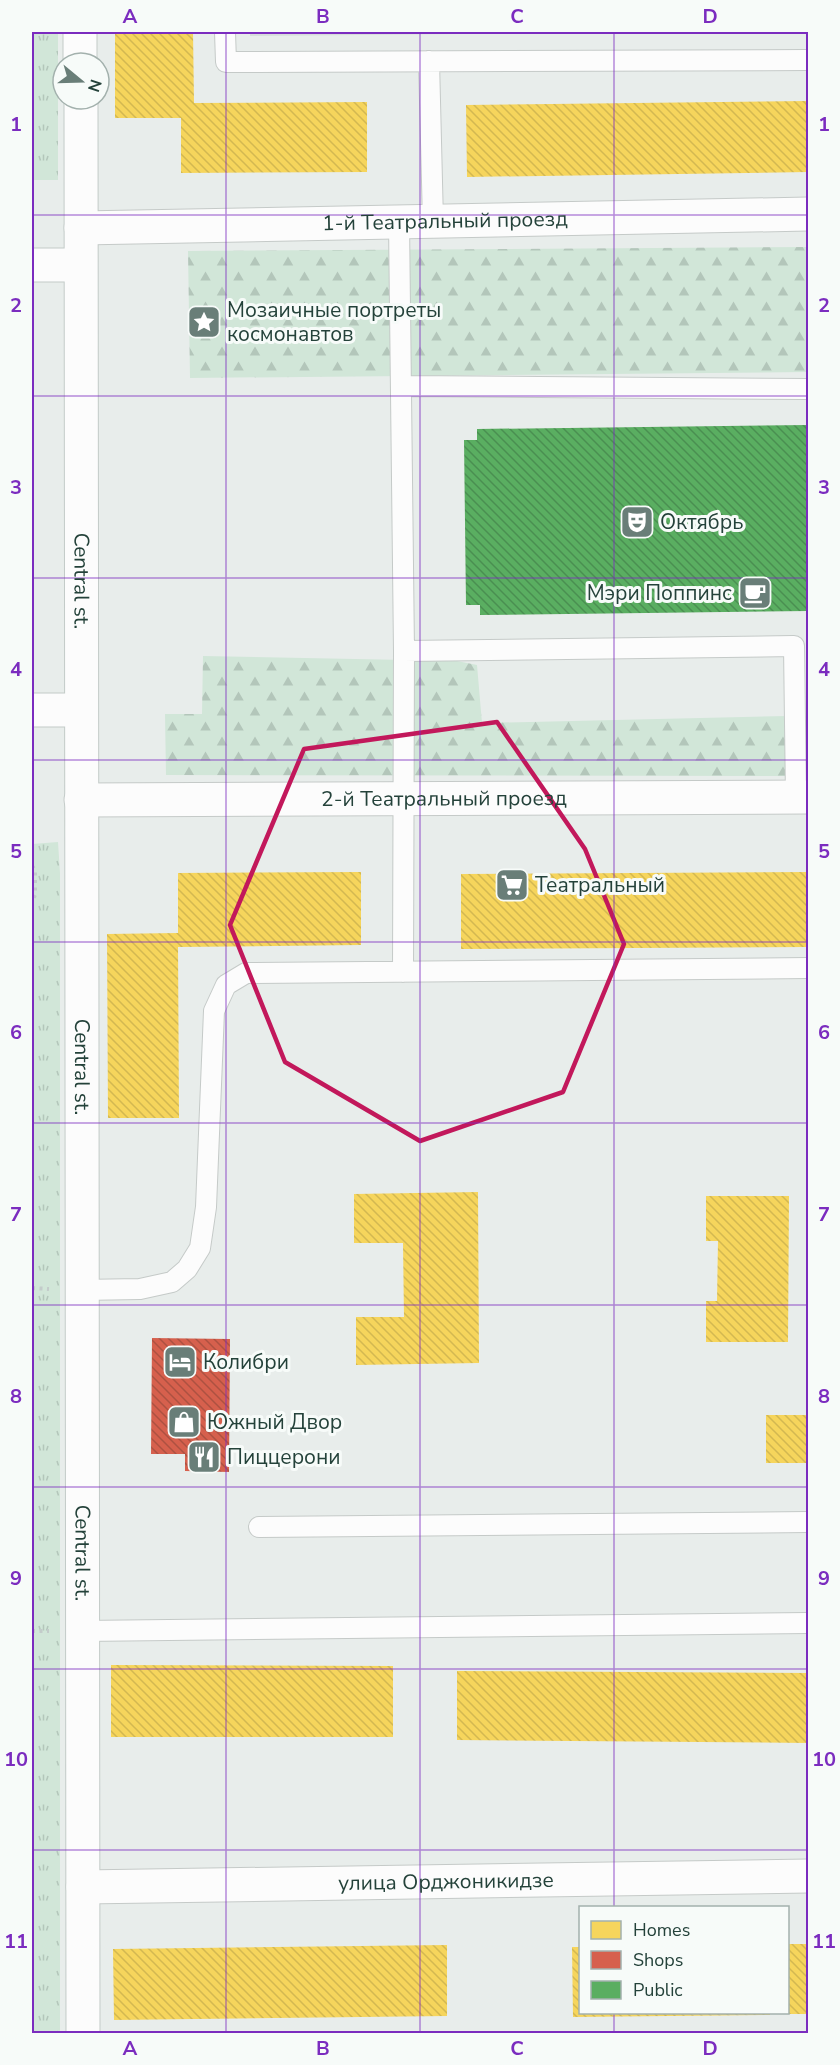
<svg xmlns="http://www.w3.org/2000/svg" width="840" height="2065" font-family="'Nunito Sans',sans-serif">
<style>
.built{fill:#d6dedb}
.grass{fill:url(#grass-tufts)}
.forest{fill:url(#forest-firs)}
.homes{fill:url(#homes-back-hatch)}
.shops{fill:url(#shops-back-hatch)}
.public{fill:url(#public-back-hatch)}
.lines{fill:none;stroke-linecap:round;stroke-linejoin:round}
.lane-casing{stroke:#c5cac8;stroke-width:22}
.street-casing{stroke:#c5cac8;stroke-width:35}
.secondary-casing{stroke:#c3cbc8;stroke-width:35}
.path{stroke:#c3ccca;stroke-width:4;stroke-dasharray:3 4.5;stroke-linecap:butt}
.lane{stroke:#fcfcfc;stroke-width:20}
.street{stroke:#fcfcfc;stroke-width:33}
.secondary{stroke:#fcfcfc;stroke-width:33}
.marked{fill:none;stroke:#c2185b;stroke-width:4.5;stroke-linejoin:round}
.grid{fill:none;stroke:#7b2cbf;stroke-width:1.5;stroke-opacity:0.55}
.labels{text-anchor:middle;stroke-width:6;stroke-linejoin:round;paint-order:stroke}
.street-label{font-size:21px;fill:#24423a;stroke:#f7fbf9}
.poi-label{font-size:21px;fill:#24423a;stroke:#f7fbf9;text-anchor:start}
.neatline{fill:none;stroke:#7b2cbf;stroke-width:2}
.grid-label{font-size:20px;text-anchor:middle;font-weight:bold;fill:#7b2cbf}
</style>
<defs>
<pattern id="grass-tufts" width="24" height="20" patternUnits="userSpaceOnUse" patternTransform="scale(1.5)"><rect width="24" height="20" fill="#d1e6d8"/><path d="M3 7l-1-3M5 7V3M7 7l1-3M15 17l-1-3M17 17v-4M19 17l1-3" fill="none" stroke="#b3c6ba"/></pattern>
<pattern id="forest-firs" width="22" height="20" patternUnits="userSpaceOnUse" patternTransform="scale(1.5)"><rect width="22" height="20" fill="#d1e6d8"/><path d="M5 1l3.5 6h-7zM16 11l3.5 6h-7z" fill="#b3c6ba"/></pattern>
<pattern id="homes-back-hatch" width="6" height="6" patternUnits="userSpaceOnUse" patternTransform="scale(1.5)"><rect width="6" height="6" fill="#f6d55c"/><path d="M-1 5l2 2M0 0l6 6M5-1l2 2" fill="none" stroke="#d3b851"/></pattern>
<pattern id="shops-back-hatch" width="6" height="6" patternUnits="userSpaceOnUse" patternTransform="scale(1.5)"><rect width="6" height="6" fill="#d6604d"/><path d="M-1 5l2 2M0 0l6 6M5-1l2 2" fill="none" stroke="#ad5141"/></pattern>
<pattern id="public-back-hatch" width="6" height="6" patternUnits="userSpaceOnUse" patternTransform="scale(1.5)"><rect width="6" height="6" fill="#5aae61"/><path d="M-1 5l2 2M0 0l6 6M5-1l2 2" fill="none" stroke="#4a8f51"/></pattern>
</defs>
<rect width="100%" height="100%" fill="#e8edeb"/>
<path class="built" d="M250 32H663L250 36Z"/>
<path class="grass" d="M32 32H58V180H32Z
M58 842 60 873V2033L32 2034V844Z"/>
<path class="forest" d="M808 247V372L190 378 188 251Z
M203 656 457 661 477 665 482 723 787 716 785 776 166 775 165 714H202Z"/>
<path class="homes" d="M115 32H193L194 103 367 102V172L181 173V118H115Z
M808 101V172L467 177 466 105Z
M361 872V945L178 947 179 1118H108L107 934 178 933V873Z
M808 872V947L461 949V874Z
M478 1192 479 1363 356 1365V1317H404L403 1243H354V1194Z
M706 1196H789L788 1342H706V1301H717L718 1241H706Z
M766 1415H808V1463H766Z
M111 1665 393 1666V1737H111Z
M457 1671 808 1673V1743L457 1740Z
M788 1944H808V2014H788Z
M447 1945V2016L114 2020 113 1949Z
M572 1947H580V2012H770V2015L573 2017Z"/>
<path class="shops" d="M152 1338 230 1339 229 1472 185 1471V1454H151Z"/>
<path class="public" d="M808 425V611L480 615V605H466L464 440H477V429Z"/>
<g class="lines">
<g class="lane-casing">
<path id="lane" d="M225 32 226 62 808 60
M429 61 433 222
M399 222 404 651 403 972
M401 386 808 389
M404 651 794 646 796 797
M81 1290 140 1289 172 1282 187 1269 200 1248 206 1207 214 1011 226 985 246 973 808 968
M259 1527 808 1522
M82 1631 808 1623"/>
</g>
<g class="street-casing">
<g id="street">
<path id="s1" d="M81 228 808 214"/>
<path id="s2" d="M81 800 808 797"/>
<path id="s3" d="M83 1887 808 1876"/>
</g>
</g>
<g class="secondary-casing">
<g id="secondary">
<path d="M80 32V63"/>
<path id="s4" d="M81 99 83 2034"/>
<path d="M32 265H80"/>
<path d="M32 710H81"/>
</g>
</g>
<path class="path" d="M32 866 35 870V895L32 901
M32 1288 49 1289
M32 1631H49"/>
<use href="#lane" class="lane"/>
<use href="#street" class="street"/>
<use href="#secondary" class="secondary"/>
</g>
<path class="marked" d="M497 722 585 849 624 944 563 1092 420 1141 285 1062 230 925 304 749Z"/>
<path class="grid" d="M226 32V2034M420 32V2034M614 32V1908M32 215H808M32 396H808M32 578H808M32 760H808M32 942H808M32 1123H808M32 1305H808M32 1487H808M32 1669H808M32 1850H808M614 2012V2034"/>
<defs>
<g id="sight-square" transform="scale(1.725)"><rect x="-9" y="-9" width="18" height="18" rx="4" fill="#697e78" stroke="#f7fbf9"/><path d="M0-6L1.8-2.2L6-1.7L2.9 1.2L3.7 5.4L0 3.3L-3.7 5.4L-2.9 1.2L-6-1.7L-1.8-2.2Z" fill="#fff"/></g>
<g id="theatre-square" transform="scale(1.725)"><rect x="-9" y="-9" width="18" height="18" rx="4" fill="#697e78" stroke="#f7fbf9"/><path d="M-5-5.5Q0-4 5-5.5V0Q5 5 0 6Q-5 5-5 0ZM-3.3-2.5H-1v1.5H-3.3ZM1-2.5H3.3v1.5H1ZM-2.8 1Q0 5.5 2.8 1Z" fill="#fff"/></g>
<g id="cafe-square" transform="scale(1.725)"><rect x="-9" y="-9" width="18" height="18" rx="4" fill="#697e78" stroke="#f7fbf9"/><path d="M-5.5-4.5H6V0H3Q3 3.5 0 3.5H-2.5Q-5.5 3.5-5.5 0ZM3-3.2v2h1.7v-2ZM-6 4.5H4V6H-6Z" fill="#fff"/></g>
<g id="supermarket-square" transform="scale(1.725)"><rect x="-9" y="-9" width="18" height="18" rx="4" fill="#697e78" stroke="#f7fbf9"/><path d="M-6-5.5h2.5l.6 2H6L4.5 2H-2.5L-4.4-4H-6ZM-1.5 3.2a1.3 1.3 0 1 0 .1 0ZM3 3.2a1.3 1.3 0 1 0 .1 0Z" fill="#fff"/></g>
<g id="hotel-square" transform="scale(1.725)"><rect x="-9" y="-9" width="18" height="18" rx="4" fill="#697e78" stroke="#f7fbf9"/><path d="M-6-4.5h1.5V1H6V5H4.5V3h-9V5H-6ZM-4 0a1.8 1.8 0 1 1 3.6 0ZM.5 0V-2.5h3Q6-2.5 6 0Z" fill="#fff"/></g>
<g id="shop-square" transform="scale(1.725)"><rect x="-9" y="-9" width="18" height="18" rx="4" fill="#697e78" stroke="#f7fbf9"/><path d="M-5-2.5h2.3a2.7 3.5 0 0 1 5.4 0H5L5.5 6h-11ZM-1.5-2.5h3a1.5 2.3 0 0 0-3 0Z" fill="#fff"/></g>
<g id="restaurant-square" transform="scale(1.725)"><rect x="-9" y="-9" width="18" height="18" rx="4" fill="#697e78" stroke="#f7fbf9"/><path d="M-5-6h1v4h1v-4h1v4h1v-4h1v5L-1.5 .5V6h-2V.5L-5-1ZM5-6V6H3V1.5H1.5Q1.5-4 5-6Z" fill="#fff"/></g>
</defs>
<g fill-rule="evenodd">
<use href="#sight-square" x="204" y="322"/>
<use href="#theatre-square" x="637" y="522"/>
<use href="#cafe-square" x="755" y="593"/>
<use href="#supermarket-square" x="512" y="885"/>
<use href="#hotel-square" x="180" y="1362"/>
<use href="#shop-square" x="184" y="1422"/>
<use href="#restaurant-square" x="204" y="1457"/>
</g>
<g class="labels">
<g class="street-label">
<text dy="7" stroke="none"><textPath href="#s1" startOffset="364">1-й Театральный проезд</textPath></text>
<text dy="7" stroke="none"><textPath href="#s4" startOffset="482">Central st.</textPath></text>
<text dy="7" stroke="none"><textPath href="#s2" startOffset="363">2-й Театральный проезд</textPath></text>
<text dy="7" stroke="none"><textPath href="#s4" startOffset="968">Central st.</textPath></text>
<text dy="7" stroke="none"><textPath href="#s4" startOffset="1454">Central st.</textPath></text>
<text dy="7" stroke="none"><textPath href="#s3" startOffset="363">улица Орджоникидзе</textPath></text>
</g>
<g class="poi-label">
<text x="227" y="317">Мозаичные портреты<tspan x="227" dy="24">космонавтов</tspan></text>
<text x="660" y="529">Октябрь</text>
<text x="732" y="600" text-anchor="end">Мэри Поппинс</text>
<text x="535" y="892">Театральный</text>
<text x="203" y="1369">Колибри</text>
<text x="207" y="1429">Южный Двор</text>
<text x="227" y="1464">Пиццерони</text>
</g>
</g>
<rect width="840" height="2065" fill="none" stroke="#f7fbf9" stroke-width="66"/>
<rect x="579" y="1906" width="210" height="108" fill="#f7fbf9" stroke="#a3b1ad" stroke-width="1.5"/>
<rect x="591" y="1921" width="30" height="18" fill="#f6d55c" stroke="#a3b1ad" stroke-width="1.5"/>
<text x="633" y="1936" font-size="18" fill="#24423a">Homes</text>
<rect x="591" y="1951" width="30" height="18" fill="#d6604d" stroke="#a3b1ad" stroke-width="1.5"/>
<text x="633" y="1966" font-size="18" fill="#24423a">Shops</text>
<rect x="591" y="1981" width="30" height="18" fill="#5aae61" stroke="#a3b1ad" stroke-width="1.5"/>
<text x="633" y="1996" font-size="18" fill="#24423a">Public</text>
<g transform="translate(81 81) rotate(109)"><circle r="28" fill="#f7fbf9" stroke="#a3b1ad" stroke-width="1.5"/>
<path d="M0-4.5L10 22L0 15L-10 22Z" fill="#697e78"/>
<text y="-9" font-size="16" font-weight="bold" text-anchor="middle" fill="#24423a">N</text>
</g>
<rect x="33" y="33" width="774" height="1999" class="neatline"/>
<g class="grid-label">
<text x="130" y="23">A</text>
<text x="323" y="23">B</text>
<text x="517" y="23">C</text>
<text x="710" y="23">D</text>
<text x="16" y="131">1</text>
<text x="824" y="131">1</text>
<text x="16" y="312">2</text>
<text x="824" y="312">2</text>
<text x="16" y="494">3</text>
<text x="824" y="494">3</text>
<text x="16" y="676">4</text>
<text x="824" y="676">4</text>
<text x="16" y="858">5</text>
<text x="824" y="858">5</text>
<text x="16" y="1039">6</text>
<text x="824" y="1039">6</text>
<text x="16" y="1221">7</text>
<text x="824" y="1221">7</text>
<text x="16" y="1403">8</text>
<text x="824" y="1403">8</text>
<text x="16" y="1585">9</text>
<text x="824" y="1585">9</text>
<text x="16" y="1766">10</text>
<text x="824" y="1766">10</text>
<text x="16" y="1948">11</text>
<text x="824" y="1948">11</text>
<text x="130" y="2055">A</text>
<text x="323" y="2055">B</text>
<text x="517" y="2055">C</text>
<text x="710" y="2055">D</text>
</g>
</svg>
